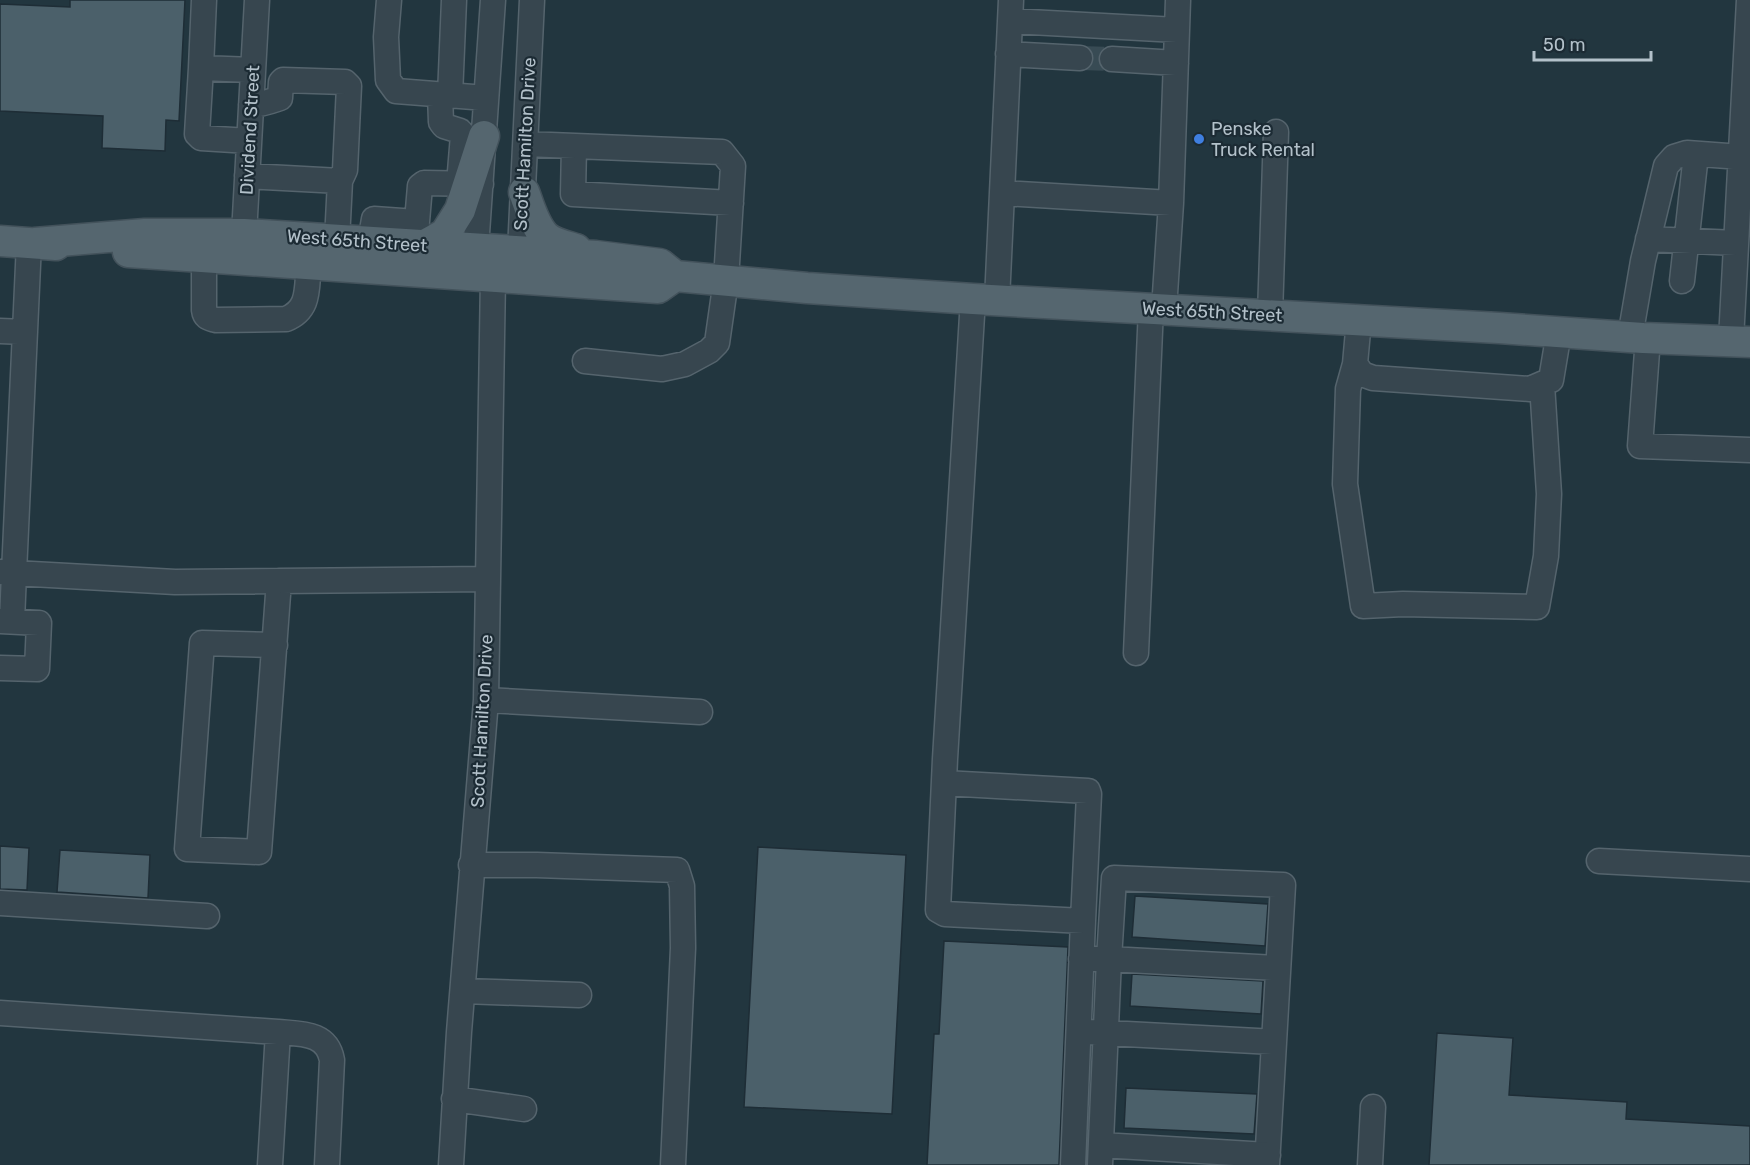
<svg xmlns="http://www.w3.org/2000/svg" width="1750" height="1165" font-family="Rubik,sans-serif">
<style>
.building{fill:#4b606a;stroke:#1e2d36;stroke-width:1.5}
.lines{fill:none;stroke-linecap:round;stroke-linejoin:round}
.minor-tunnel{stroke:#384b54;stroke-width:24;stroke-dasharray:24 12;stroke-linecap:butt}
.minor-casing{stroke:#55646d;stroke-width:27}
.major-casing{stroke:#43525b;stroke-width:33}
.minor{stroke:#37464f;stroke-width:24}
.major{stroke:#55666f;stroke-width:30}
.shop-dot{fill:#3f7fe0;stroke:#1c2b34;stroke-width:2}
.labels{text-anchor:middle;stroke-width:4.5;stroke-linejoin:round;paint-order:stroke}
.poi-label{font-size:18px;fill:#b3c1ca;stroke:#1c2b34;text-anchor:start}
.street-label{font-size:18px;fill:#b3c1ca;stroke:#1c2b34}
</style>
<rect width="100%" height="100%" fill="#22363f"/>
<path class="building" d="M70 0H185L179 121 166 120 165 151 102 148 103 116 0 111V4L70 7Z
M0 846 29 848 27 890 0 889Z
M758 847 906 855 892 1114 744 1107Z
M60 850 150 855 148 898 57 892Z
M1135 896 1268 904 1265 946 1132 937Z
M944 941 1068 947 1059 1165H927L934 1034H939Z
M1132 974 1263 981 1261 1014 1130 1006Z
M1437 1033 1513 1038 1509 1095 1627 1102 1626 1119 1750 1126V1165H1429Z
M1126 1088 1257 1094 1254 1134 1124 1128Z"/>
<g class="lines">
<path class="minor-tunnel" d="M1080 58 1112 59"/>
<g class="minor-casing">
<path id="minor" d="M204 0 201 68 253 70
M389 0 386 37 388 80 396 91 486 98
M1010 21 1177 30 1178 0
M1008 54 1080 58
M1112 59 1176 63
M201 68 197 134 201 138 249 141
M440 95 441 122 444 126 460 131 463 135 459 184
M450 96 454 0
M251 105C261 105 271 101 280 98L281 82 283 80 345 82 349 86 345 170 340 181 337 240
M526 144 722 152 733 166 726 280 717 343 709 351 685 364 662 369 585 361
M574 146 573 194 731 203
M247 176 340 181
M1002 193 1171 203
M1648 239 1736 243
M370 242 374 219 416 222
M29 243 14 573 175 582 488 579
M415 245 420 186 424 183 481 184
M243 252 257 0
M204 257V310C205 318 209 318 216 320L286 319C311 309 306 287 309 265
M508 263 520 251 532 0
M1682 281 1696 154
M997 300 1011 0
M1164 309 1171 203 1177 30
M1270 315 1276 132
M1359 320 1355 364 1362 374 1373 378 1530 389 1551 380 1559 332
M0 331 25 332
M1630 337 1643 261 1666 166 1674 157 1687 153 1741 157
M1648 338 1640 446 1750 450
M1731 340 1749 0
M1355 364 1348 389 1345 484 1363 606 1403 604 1537 607 1546 556 1549 494 1542 384
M0 572 14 573 12 621
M0 621 39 623 37 669 0 668
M275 645 202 643 187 849 259 852 279 581
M1136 653 1151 308
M486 700 700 712
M944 783 1088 791 1089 794 1083 921 945 914 938 910 945 759 973 299
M1599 861 1750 869
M471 865H537L677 870 682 886 683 948 673 1165
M0 903 207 916
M1081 959H1109L1114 878 1283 885 1267 1165
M463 991 579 995
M0 1013 278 1032
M1089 1032 1274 1042
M454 1099 524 1109
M1101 1145 1268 1155
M270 1165 278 1032C301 1034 327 1032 332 1060L327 1165
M451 1165 459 1032 486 700 493 277 476 248 493 0
M1073 1165 1083 921
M1100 1165 1109 959 1278 968
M1370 1165 1373 1107"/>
</g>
<g class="major-casing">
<path id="major" d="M524 192C529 205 534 225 545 236 552 243 566 246 576 249
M0 241 56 245
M35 243 145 234H244L596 256 660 264 675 276 807 288 973 299 1499 328 1643 338 1750 342
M425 245 445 234 460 210 484 136
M128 252 658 288 675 276"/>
</g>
<use href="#minor" class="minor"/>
<use href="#major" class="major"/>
</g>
<circle class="shop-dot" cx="1199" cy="139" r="6"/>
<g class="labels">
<g class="poi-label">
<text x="1211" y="135">Penske<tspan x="1211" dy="21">Truck Rental</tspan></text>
</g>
<g class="street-label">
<text transform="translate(250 130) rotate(-87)" y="6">Dividend Street</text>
<text transform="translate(525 144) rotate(-87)" y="6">Scott Hamilton Drive</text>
<text transform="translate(357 241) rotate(4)" y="6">West 65th Street</text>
<text transform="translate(1212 312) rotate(3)" y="6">West 65th Street</text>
<text transform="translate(482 721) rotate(-87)" y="6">Scott Hamilton Drive</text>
</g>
</g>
<path d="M1534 51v9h117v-9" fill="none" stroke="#b3c1ca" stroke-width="3"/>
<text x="1543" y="51" font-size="18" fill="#b3c1ca" stroke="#1c2b34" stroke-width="4.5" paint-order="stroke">50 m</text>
</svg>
